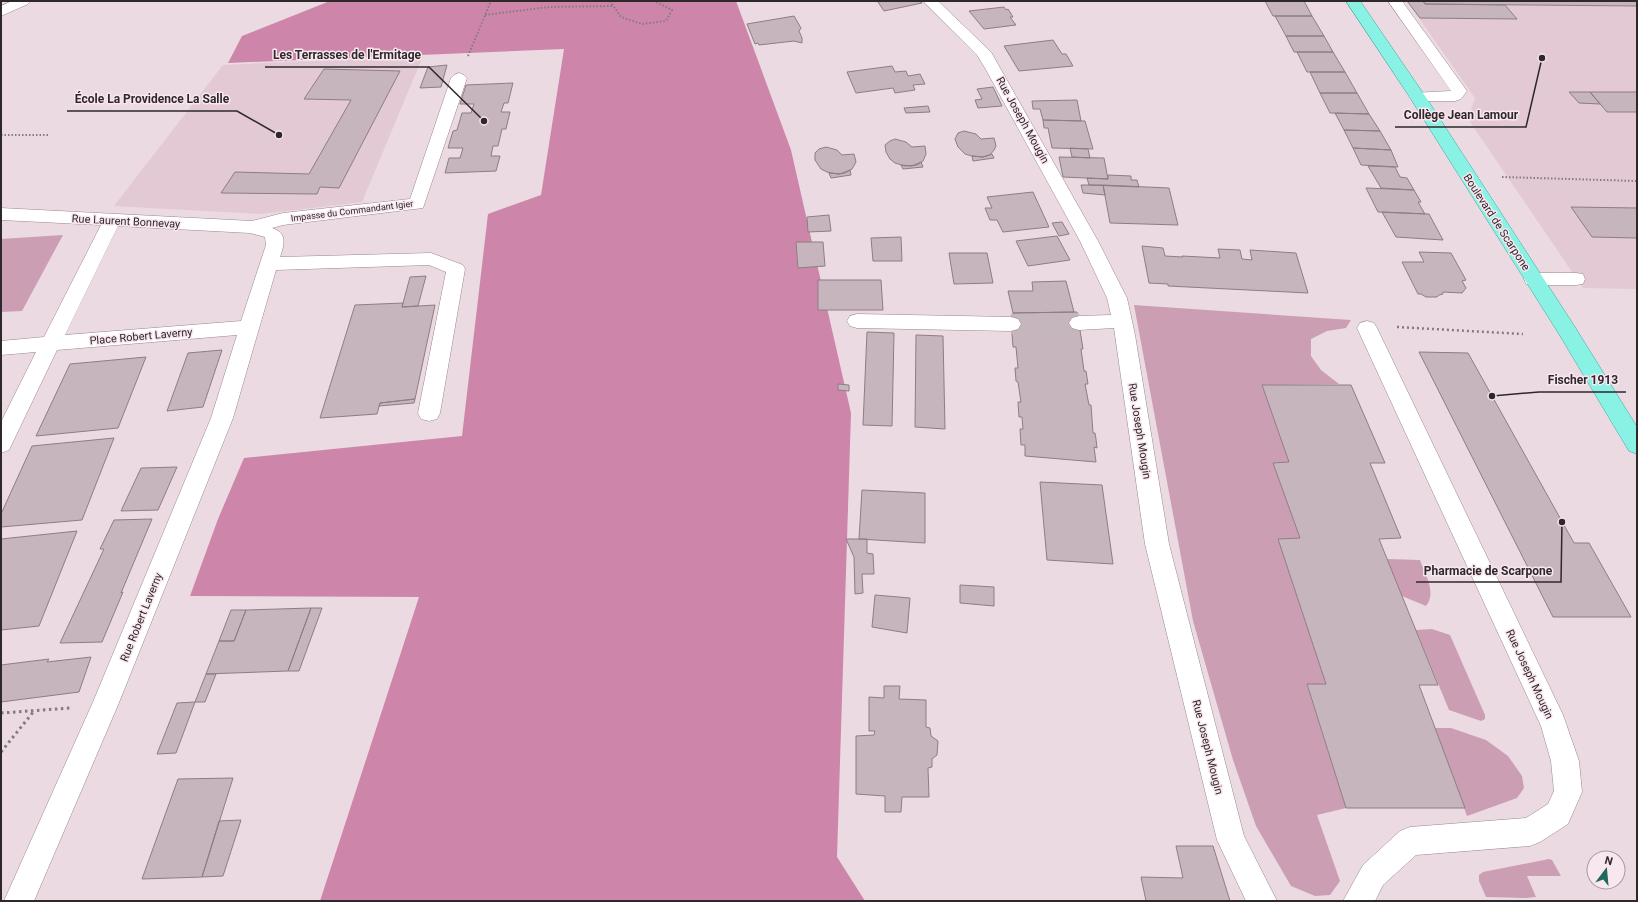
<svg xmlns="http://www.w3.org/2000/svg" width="1638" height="902" font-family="Roboto,sans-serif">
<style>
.built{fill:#e2c9d4}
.green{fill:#cc9eb4}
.forest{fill:#cd86a9}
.building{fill:#c6b5bd;stroke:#8d7d85}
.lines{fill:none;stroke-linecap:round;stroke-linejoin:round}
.minor-tunnel{stroke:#c5b6bd;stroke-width:20;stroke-dasharray:20 10;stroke-linecap:butt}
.minor-casing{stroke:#98888f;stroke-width:1}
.major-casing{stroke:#36a698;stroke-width:1}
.path-far2{stroke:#857a7f;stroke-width:2;stroke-dasharray:1.5 2;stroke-linecap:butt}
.path-far1{stroke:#857a7f;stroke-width:2.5;stroke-dasharray:2 3;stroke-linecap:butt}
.path{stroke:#857a7f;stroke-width:3;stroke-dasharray:2.5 3.5;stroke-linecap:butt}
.minor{fill:#fff;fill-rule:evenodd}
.major{fill:#89f2e4;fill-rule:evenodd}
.labels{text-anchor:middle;stroke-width:3;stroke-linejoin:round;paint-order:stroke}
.far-street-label{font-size:9px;fill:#2e282b;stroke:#f9e7ef}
.street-label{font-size:11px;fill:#2e282b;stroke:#f9e7ef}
.leader{fill:none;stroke:#2e282b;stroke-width:1.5}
.callout-dot{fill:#2e282b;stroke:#f9e7ef;stroke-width:1.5}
.callout-label{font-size:12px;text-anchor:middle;font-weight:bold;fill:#2e282b;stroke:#f9e7ef;stroke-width:3;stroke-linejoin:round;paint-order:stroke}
</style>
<rect width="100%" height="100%" fill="#ebdae2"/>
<path class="built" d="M1407 1H1637V289L1583 288 1468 119 1475 98Z
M423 56 362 202 261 214 114 206 223 65Z"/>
<path class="green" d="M63 235 22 311 1 312V239Z
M1134 305 1351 320 1346 328 1327 331 1311 339V356L1321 370 1339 384 1262 385 1289 462 1273 463 1300 538 1278 539 1326 684 1307 685 1346 808 1317 815 1340 881 1330 895 1315 896 1291 886 1256 826 1233 760 1193 621Z
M1387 559 1420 560C1425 575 1437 592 1426 606L1402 596Z
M1432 629 1450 635 1485 715V719L1481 721 1449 710 1416 630Z
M1435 728H1451L1486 740 1508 756 1522 776 1524 788 1517 798 1467 816Z
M1549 859 1552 860 1561 876H1527L1536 897 1526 898 1486 897 1479 881V875L1483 872Z"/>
<path class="forest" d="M330 1H736L791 150 851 413 837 857 865 901H320L419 597 190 596 218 519 244 458 462 436 488 214 541 195 564 49 228 63 242 36Z"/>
<path class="building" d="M883 1H919L922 3 884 11 878 2Z
M1265 1H1304L1312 16H1273Z
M1407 1H1423L1425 4 1505 5 1517 19 1420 18Z
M1423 1H1637V6L1425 4Z
M1004 7 1006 10 1008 9 1013 17H1010L1016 25 984 29 969 11Z
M794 16 801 28 799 31 802 38V43L794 41 759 45 758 43 755 44 747 24Z
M1275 16H1312L1324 36H1286Z
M1286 36H1324L1333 52H1294Z
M1053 40 1062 54H1066L1073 66 1019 71 1004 46Z
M1297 52H1333L1345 72H1307Z
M447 65 441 87 420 88 428 67Z
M892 66 895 72 906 71 908 76 920 74 925 84 913 85 915 90 895 93 893 88 856 93 847 72Z
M324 69 400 71 339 188 320 187 317 194 221 193 235 172 309 174 351 100 304 99Z
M1310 72H1345L1357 93H1320Z
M513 83 508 103H504L501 112H510L506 129H502L498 146H493L491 156H500L496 171 445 173 449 158H460L463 148H448L453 131 457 130 462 113H471L474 104H460L466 85Z
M993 87 1002 106 978 108 975 100 982 99 977 89Z
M1569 92H1590L1600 104 1579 103Z
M1590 92H1637V112H1607Z
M1320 93H1357L1369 114 1330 113Z
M1077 100 1081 121 1043 120 1040 109H1033L1032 101Z
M928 106 930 112 906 113 904 108Z
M1335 113 1369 114 1380 131 1344 130Z
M1043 120 1085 121 1093 149 1052 148 1048 128H1044Z
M1344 130 1380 131 1391 150 1353 148Z
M964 131 976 134 981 139 994 138 996 146 994 150 990 155 983 157 972 156 965 154 958 147 955 139 958 133Z
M895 139 906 142 912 147 925 146 926 154 923 161 917 165 905 166 895 163 890 159 886 152 885 145 890 141Z
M826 147 837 150 842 155 854 154 856 162 852 169 845 173 837 174 827 172 821 169 815 160V153L819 149Z
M1070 148 1088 149 1090 158 1072 157Z
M1353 148 1391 150 1398 167 1361 165Z
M992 154 994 158 973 161 972 156 983 157Z
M1059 157 1104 158 1108 179 1063 177Z
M921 162 923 167 903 169 901 165 912 166Z
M1368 166 1395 167 1400 177 1407 178 1414 190 1381 188Z
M850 170 851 175 831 178 829 173 840 174Z
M1108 175 1131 176V180H1137L1139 187 1089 185 1087 178 1108 179Z
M1081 185H1103L1105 195 1083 193Z
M1103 185 1169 188 1178 225 1110 223Z
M1366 188 1414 190 1421 202H1418L1425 214 1378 212Z
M1033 192 1049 227 1003 232 997 220H990L985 208H992L987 197Z
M1571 207 1637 208V238L1592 237Z
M1382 212 1429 214 1443 240 1396 237Z
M829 215 831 231 808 232 807 217Z
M1062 222 1069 234 1059 236 1052 223Z
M1057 236 1070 260 1028 266 1016 241Z
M901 237 902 261H873L871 238Z
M796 242H823L825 266 798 268Z
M1142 246 1163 248 1165 256 1183 257 1182 256 1220 258 1218 249 1240 250 1242 259 1252 260 1250 250 1296 253 1308 293 1168 286V284L1149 283Z
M1419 252 1451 253 1466 280 1462 281 1466 288 1462 293 1443 292V294L1439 295 1437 297H1426L1421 294H1418L1402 262H1424Z
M949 253H987L993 283 954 284Z
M426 276 418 306 402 307 410 277Z
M818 280H881L883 310H818Z
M1066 281 1074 312 1013 313 1008 291H1033L1032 282Z
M403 303 402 307 435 305 415 399 380 403 377 414 320 418 355 305Z
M1077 312 1083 349H1081L1084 371H1086L1088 384H1085L1089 405H1091L1093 433H1095L1096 439 1097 448 1094 447 1096 462 1025 456V445H1021L1020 429H1023L1022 417H1019L1018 402H1021L1018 382 1016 381 1015 368H1018L1016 347H1013L1011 321H1014L1013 313Z
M867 332 894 333 892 426 863 425Z
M916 335 943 336 945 429 915 427Z
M222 350 203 407 167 411 188 353Z
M1419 352 1468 353 1574 543H1589L1631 617H1553Z
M146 357 118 428 36 436 70 364Z
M838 384 849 385V391L838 390Z
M1262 385H1351L1385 463H1370L1401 538 1379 539 1438 685H1419L1465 808H1346L1307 684H1326L1278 539 1300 538 1273 463 1289 462Z
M415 399 414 403 379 406 380 403Z
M114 438 82 520 1 527V514L32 446Z
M177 467 158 510 121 511 141 468Z
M1040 482 1102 485 1113 564 1047 560Z
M862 490 925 493V543L859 539Z
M152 519 121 593 123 592 102 642 60 643 104 549H100L114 520Z
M77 531 39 626 1 630V539Z
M846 539H867V553L873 554 874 574H862L863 593 855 594 854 557Z
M960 585 994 587V606L960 603Z
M875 595 910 598 907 633 872 627Z
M311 608H322L299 671H288Z
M311 608 288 671 206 674 219 641H234L246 610Z
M231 610H246L234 641H219Z
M91 657 79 692 1 702V665L49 659 47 662Z
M206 674H216L205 702H195Z
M884 686H900L899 699 926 700V727L930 728 931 736 938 741 937 755 932 759V767L928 768 929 797H902L901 812H885V796L856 794V736L874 735 875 731H869V697L884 698Z
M195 702 176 753 157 754 177 703Z
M233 778 202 877 142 879 178 779Z
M241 820 223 876 202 877 219 821Z
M1176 846H1213L1230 901H1146L1141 877 1183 878Z"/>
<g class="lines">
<path class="minor-tunnel" d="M1011 324 1079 323"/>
<g class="minor-casing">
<path id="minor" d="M12 1H30L28 4 1 16V6Z
M923 1H938L991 52 1098 241 1127 298 1135 335 1169 544 1244 836 1277 901H1246L1217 840 1145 544 1114 328 1079 330 1072 328 1069 323 1072 318 1079 316 1111 315 1107 298 1080 241 985 68 977 55Z
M1388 1H1402L1467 91 1461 99 1455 101H1417L1411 99 1409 96 1411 93 1451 91Z
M459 73 464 75 467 78 423 208 283 225 272 228C288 233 284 245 280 257L431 253 463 265 465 269 440 413 437 419 429 421 421 419 418 413 446 272 429 265 276 270 233 418 118 705 34 901H4L93 702 211 418 237 335 57 350 9 450 1 453V422L36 352 1 355V341L44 337 101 225 1 220V208L252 221 283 213 410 199 451 78 454 75ZM118 226 250 233 265 237 266 245 241 321 65 335Z
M1533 273H1576L1583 274 1585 279 1583 284 1576 285H1533L1526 284 1524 279 1526 274Z
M857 314 1011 317 1018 319 1021 324 1018 329 1011 331 857 328 850 326 847 321 850 316Z
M1367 321 1374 323 1377 328 1563 715 1579 761 1582 792 1568 824 1540 842 1530 846 1416 855 1383 885 1375 901H1343L1363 865 1400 831 1410 827 1526 818 1548 804 1554 791 1551 761 1541 726 1357 328 1360 323Z"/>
</g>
<g class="major-casing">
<path id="major" d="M1346 1H1360L1425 96 1573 324 1637 427V454L1629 451 1559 334 1409 96Z"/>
</g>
<path class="path-far2" d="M610 1 621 17 642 24 666 21 672 10 654 1
M485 15 549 7 614 6
M468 56 491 1
M1 135H48
M1502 177 1637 181"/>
<path class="path-far1" d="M1397 327 1523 334"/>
<path class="path" d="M1 713 70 708
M1 752 34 711"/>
<use href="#minor" class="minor"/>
<use href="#major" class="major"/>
</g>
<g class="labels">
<g class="far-street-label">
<text transform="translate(352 211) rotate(-7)" y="3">Impasse du Commandant Igier</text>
</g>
<g class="street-label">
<text transform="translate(1023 120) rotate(61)" y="4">Rue Joseph Mougin</text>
<text transform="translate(126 221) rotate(3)" y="4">Rue Laurent Bonnevay</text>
<text transform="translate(1497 222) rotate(57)" y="4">Boulevard de Scarpone</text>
<text transform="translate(141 336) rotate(-5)" y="4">Place Robert Laverny</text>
<text transform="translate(1140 431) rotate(81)" y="4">Rue Joseph Mougin</text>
<text transform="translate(141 617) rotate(-68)" y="4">Rue Robert Laverny</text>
<text transform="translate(1530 674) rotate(65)" y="4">Rue Joseph Mougin</text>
<text transform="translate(1208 747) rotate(76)" y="4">Rue Joseph Mougin</text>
</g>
</g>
<path class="leader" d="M484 121L429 67H265M279 135L237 111H67M1542 58L1526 127H1395M1492 396L1539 392H1626M1562 522L1561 582H1416"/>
<g class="callout-dot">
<circle cx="484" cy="121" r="4"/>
<circle cx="279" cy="135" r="4"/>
<circle cx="1542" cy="58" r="4"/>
<circle cx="1492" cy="396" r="4"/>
<circle cx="1562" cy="522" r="4"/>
</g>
<g class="callout-label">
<text x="347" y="59">Les Terrasses de l'Ermitage</text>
<text x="152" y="103">École La Providence La Salle</text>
<text x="1461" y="119">Collège Jean Lamour</text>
<text x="1583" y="384">Fischer 1913</text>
<text x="1488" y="575">Pharmacie de Scarpone</text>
</g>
<rect width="1638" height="902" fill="none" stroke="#2e282b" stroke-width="4"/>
<g transform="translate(1606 870) rotate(16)"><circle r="19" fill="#f9e7ef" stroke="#a89ba1"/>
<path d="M0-3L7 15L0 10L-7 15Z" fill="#20685d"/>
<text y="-6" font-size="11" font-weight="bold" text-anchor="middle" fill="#2e282b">N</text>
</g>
</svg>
